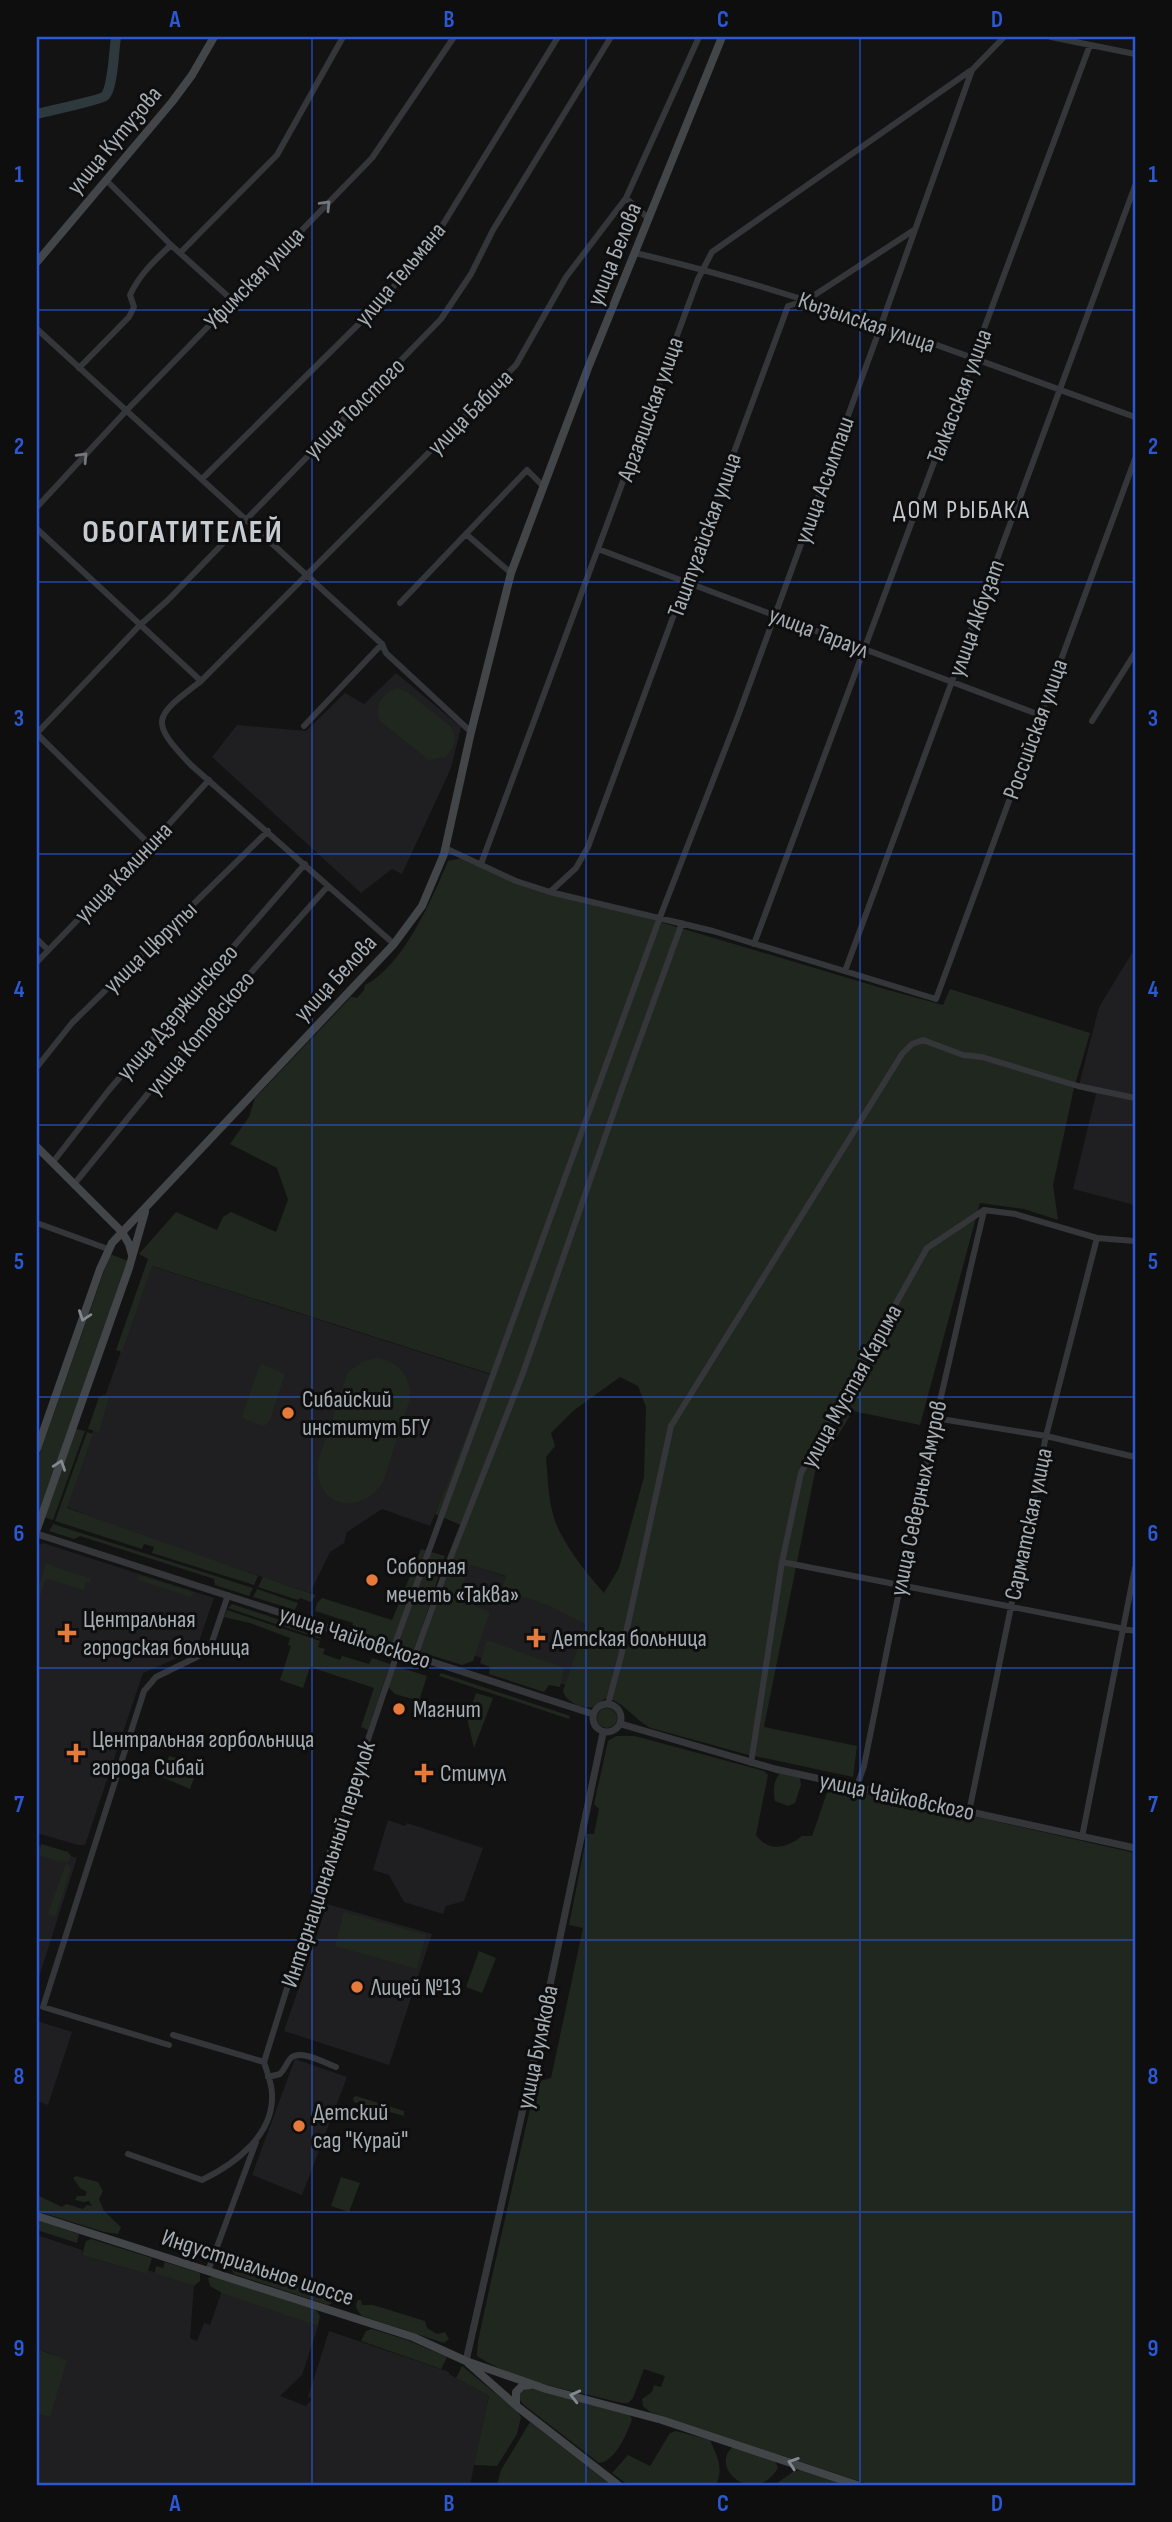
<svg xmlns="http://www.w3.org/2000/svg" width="1172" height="2522" font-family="'Sofia Sans Condensed',sans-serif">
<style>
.built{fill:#1f1f21}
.green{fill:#20271f;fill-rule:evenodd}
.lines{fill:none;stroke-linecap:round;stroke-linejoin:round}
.river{stroke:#2d393c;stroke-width:10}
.minor{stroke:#343639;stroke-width:6}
.tertiary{stroke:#343639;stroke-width:7}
.secondary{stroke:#424649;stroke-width:8}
.oneway{stroke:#72787d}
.oneway2{stroke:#828a8f}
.grid{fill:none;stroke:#2b58d4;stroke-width:2;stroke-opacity:0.55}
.poi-dot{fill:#e57a3a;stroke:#0e0e0f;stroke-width:2.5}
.labels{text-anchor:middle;stroke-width:6;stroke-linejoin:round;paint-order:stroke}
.street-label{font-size:24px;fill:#a5aeb4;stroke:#0e0e0f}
.poi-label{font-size:24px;fill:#a5aeb4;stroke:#0e0e0f;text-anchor:start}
.neighbourhood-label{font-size:26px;letter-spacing:2px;fill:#c6cbd0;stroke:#0e0e0f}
.district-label{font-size:32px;font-weight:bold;letter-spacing:2px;fill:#c6cbd0;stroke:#0e0e0f}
.neatline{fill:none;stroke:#2b58d4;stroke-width:2.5}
.grid-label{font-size:23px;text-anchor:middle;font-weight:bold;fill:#2b58d4}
</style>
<rect width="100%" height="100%" fill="#131314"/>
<path class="built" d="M396 673 461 727 451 768 402 874 392 869 361 893 212 757 237 725 306 731 345 693 364 704Z
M1132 953 1135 954V1205L1073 1189 1096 1094 1078 1089 1099 1007Z
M151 1266 492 1375 430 1526 382 1509 347 1532 344 1543 330 1552 310 1593 172 1547 66 1507Z
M43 1543 214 1598 196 1650 143 1673 85 1845H78L37 1833V1546Z
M453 1559 603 1609 593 1694 425 1640Z
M388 1820 405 1826 407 1823 483 1848 464 1901 446 1906 443 1914 404 1902 389 1875 373 1870Z
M37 1845 77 1858 37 1983Z
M327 1904 432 1934 389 2065 284 2031Z
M37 2021 72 2032 48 2105 37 2101Z
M295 2059 347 2077 302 2195 252 2175Z
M37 2235 82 2250V2255L147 2274 148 2270 194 2286 190 2338 197 2341 204 2323 210 2325 222 2291 318 2326 302 2375 280 2396 306 2406 312 2399 308 2397 329 2331 449 2372V2374L489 2396 470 2485H37V2414L50 2417 52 2354 37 2349Z"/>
<path class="green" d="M397 688 406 691 451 727C457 738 455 749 445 757L429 760 380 721C374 706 382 693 397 688Z
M462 858 520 880 888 990 943 1005 950 989 1090 1033 1074 1088 1053 1185 1058 1220 1024 1209 980 1203 920 1425 853 1411 815 1472 764 1727 857 1746 853 1777 745 1754 651 1728C634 1720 625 1702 606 1698 602 1700 596 1706 592 1707 581 1709 565 1701 563 1691L586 1624 545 1604 502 1590 506 1576 470 1565 458 1599 490 1612 473 1661 462 1665 418 1651 461 1525 435 1514 491 1374 152 1266 122 1352 116 1350 148 1259 139 1254 176 1212 217 1230 223 1217 231 1212 276 1232 288 1200 277 1168 230 1144 249 1117 255 1098 351 997 357 998 364 990 365 985C403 966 432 899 448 861ZM620 1377 638 1386 646 1407 644 1477 619 1568 604 1593C587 1574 564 1545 555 1521 548 1501 548 1478 546 1457L555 1446 551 1433 573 1411Z
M110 1254 128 1261 37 1518V1461Z
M378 1358C400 1363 411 1376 410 1399L383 1482C358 1519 312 1505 318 1461L348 1372 364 1361Z
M262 1364 285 1374 270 1420 264 1426 244 1419 242 1416 259 1367Z
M104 1395 109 1397 99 1432 88 1429 99 1397Z
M77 1429 85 1431 53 1520 44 1517 75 1430Z
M87 1432 93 1434 67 1508 258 1576 254 1585 152 1553 154 1547 144 1544 142 1549 55 1521Z
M53 1524 253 1588 249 1596 215 1585 214 1579 80 1536 74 1539 49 1531Z
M421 1549 445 1556 415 1650 352 1630 353 1623 315 1611 317 1603 322 1598 392 1620Z
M46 1563 50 1565 91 1579 90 1583 86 1582 84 1590 48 1579 45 1580 37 1607V1593Z
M139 1575 193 1592V1594L190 1597 138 1580Z
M263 1577 315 1595V1596L311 1602 300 1598 298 1600 258 1587Z
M257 1589 298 1603 295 1610 253 1597Z
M232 1604 319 1633 321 1639 228 1608Z
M227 1610 320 1641 318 1647 325 1649 323 1654 340 1660 342 1656 369 1664 372 1658 390 1664 368 1730 361 1727 374 1688 310 1667 303 1688 280 1680 291 1646 288 1645 290 1638 250 1623 224 1617Z
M490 1641 564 1668 560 1687 549 1685 544 1692 489 1674 490 1667 480 1663 486 1642Z
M395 1666 427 1676 419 1701 395 1694 388 1687Z
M441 1673 570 1716 569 1719 439 1676Z
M476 1693 493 1698 474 1748 467 1718Z
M597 1718a10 10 0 1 1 20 0a10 10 0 1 1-20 0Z
M616 1736H635L764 1771 768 1775 756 1835C769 1853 787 1848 802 1836H812L830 1784 1135 1853V2485H871L650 2412 643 2406 642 2399 652 2392 654 2385 661 2387 665 2376 644 2369 633 2398 628 2403H622C576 2391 516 2382 477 2356L478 2341 493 2272 536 2082 551 2078 583 1928 569 1925 587 1834H594L599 1809 594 1804 608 1741Z
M169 1756 199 1764 190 1789 162 1777Z
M781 1773 800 1778 801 1785 795 1803 788 1806 775 1801C773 1793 773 1778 781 1773Z
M41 1844 68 1852 71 1856 69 1861 60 1862 39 1855Z
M66 1863 71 1868 56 1915 51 1916 48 1913Z
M344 1912 426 1935 417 1969 335 1946Z
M479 1951 496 1958 482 1993 466 1987Z
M356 2096 404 2111V2116L354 2102 353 2098Z
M76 2176 98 2182 103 2191 99 2199 104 2211 121 2227 118 2234 104 2232 37 2211V2195L62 2207 66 2204 83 2209 87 2205 92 2206 89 2201 84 2202 75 2200 77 2196H85L87 2192 80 2188 73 2178Z
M341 2177 360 2183 349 2212 331 2206Z
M37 2220 79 2234 77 2243 37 2230Z
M91 2239 152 2258 147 2274 82 2255 86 2241Z
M165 2262 200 2273V2281L194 2286 155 2273 156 2266 163 2268Z
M237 2265 248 2273H257C265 2283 276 2280 287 2283 300 2285 324 2294 332 2303L328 2305 234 2274 232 2270 233 2266Z
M213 2276 316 2310 320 2316 318 2326 222 2293 210 2286 208 2278Z
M358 2300H361L362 2305H373L425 2321 427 2328 437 2334 445 2332 449 2339 444 2343 362 2316C357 2310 354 2307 358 2300Z
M372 2329 407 2340 447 2357 441 2369 361 2341 366 2331Z
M37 2349 67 2360 50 2417 37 2414Z
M462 2366 517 2411 521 2417 517 2434 497 2466 474 2465 489 2396 456 2378Z
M530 2388 629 2414 632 2419C627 2434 615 2462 599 2463L524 2405 517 2397 521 2390Z
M530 2422 611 2485H612H497L501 2470Z
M676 2431 710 2440C717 2456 724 2468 716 2485H628L612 2473 628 2455 650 2466 670 2433Z
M733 2447 775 2461 778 2468C754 2508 708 2467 733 2447Z
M800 2470 844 2485H774L793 2472Z"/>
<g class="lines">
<path class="river" d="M37 114C48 111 101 100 105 96 113 88 114 49 116 37"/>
<path class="minor" d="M1051 37 1135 54
M106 180 171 245 232 300
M626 198 649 219
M180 253 277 155 343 37
M635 253C806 292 970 358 1135 417
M37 329 382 644 386 653 471 732
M79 368 129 317 134 307 130 295C139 275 155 260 171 245
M202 479 383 300 442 226 558 37
M37 507 126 411 372 158 454 37
M37 529 201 681
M466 534 511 573
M598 549 1040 715
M400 603 527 470 543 486
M1092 721 1135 653
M304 726 382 644
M37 733 140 625 168 600 441 319 471 274 493 230 611 37
M37 734 150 845
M445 848 516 881 550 892 713 931 936 999 1135 459
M481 864 698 279 712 252 970 71
M550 892 576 868 588 847 788 306 807 300 914 230
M37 939 48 950
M394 944 191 765C148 720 154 717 201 681L516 365 566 277 626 198 699 37
M754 944 1090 45
M37 962 150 845 209 780
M845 971 1135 186
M37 1067 72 1023 268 831
M53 1162 109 1090 305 864
M75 1183 199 1031 328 886
M984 1210 1015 1214 1097 1238 1135 1241
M37 1223 108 1249
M935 1418 1046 1436 1135 1457
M782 1562 1135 1631
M393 1649 660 917 738 716 875 342 972 70 1004 37
M415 1656 448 1564 523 1373 620 1094 682 923
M608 1704 621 1656 671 1426 902 1054 912 1044 923 1040 963 1055 982 1057 1078 1086 1135 1098
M751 1763 782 1562 801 1473 927 1248 984 1210
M857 1786 864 1766C900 1580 940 1395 984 1211
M969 1812 1046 1436 1097 1238
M1082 1837 1135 1568
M173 2035 264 2062
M169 2045 43 2007 144 1691 156 1677 209 1651 228 1595
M268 2077 280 2074C285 2069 286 2064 290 2059 299 2048 325 2063 336 2067
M128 2154 202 2180C235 2164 274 2135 272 2094 272 2084 267 2072 264 2062L326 1863 398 1651
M208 2271 256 2142"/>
<path class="tertiary" d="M37 1534 593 1714
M593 1718a14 14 0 1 1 28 0a14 14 0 1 1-28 0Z
M621 1724 775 1769 1135 1848
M466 2361 537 2047 603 1733"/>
<path class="secondary" d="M37 262 172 102 192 75 214 37
M37 1147 122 1232 129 1244 132 1255
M37 1449 100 1269 112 1243 394 944 422 906 444 854 471 732 511 573 588 368 722 37
M37 1529 129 1268 145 1212
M37 2216 413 2337 466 2361 546 2389 662 2420 857 2485
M468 2363 519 2408 618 2485
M516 2405V2392L522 2386 530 2385"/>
</g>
<defs><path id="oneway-chevron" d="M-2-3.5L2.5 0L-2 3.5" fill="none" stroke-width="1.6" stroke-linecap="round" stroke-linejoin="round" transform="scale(1.75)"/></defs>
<g class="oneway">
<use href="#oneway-chevron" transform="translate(326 205) rotate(-46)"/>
<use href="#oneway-chevron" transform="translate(83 457) rotate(-47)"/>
</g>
<g class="oneway2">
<use href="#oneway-chevron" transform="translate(84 1316) rotate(109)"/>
<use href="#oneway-chevron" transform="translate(60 1465) rotate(-71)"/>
<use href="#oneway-chevron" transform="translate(575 2396) rotate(-166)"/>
<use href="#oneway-chevron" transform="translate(793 2463) rotate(-161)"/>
</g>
<path class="grid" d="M312 37V2485M586 37V2485M860 37V2485M37 310H1135M37 582H1135M37 854H1135M37 1125H1135M37 1397H1135M37 1668H1135M37 1940H1135M37 2212H1135"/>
<g class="poi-dot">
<circle cx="288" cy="1413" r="7"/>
<circle cx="372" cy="1580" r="7"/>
<path d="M63.5 1622.5h7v7h7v7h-7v7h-7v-7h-7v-7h7z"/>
<path d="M532.5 1627.5h7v7h7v7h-7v7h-7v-7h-7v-7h7z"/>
<circle cx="399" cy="1709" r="7"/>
<path d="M72.5 1742.5h7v7h7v7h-7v7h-7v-7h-7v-7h7z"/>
<path d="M420.5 1762.5h7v7h7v7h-7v7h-7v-7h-7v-7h7z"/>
<circle cx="357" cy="1987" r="7"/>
<circle cx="299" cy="2126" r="7"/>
</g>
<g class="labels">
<g class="street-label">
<text transform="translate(114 140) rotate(-50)" y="8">улица Кутузова</text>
<text transform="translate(614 254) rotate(-68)" y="8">улица Белова</text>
<text transform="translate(400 274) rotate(-50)" y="8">улица Тельмана</text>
<text transform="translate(254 278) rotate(-46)" y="8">Уфимская улица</text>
<text transform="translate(867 322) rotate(19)" y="8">Кызылская улица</text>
<text transform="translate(959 396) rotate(-69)" y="8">Талкасская улица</text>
<text transform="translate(354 408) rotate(-45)" y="8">улица Толстого</text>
<text transform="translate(650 409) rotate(-70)" y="8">Аргаяшская улица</text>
<text transform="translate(470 412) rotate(-45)" y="8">улица Бабича</text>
<text transform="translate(824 480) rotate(-70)" y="8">улица Асылташ</text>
<text transform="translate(704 535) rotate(-70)" y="8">Таштугайская улица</text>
<text transform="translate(976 618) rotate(-70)" y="8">улица Акбузат</text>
<text transform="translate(819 632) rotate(21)" y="8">улица Тараул</text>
<text transform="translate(1035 729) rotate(-70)" y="8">Российская улица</text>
<text transform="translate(123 872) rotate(-46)" y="8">улица Калинина</text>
<text transform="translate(150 947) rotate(-44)" y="8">улица Цюрупы</text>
<text transform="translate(335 978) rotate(-47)" y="8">улица Белова</text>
<text transform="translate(177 1012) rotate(-49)" y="8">улица Дзержинского</text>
<text transform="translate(200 1033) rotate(-50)" y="8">улица Котовского</text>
<text transform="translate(851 1386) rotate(-61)" y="8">улица Мустая Карима</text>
<text transform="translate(918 1498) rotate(-78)" y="8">улица Северных Амуров</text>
<text transform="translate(1028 1524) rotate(-78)" y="8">Сарматская улица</text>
<text transform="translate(355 1637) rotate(18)" y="8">улица Чайковского</text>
<text transform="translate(897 1796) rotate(12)" y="8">улица Чайковского</text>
<text transform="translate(328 1864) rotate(-72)" y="8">Интернациональный переулок</text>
<text transform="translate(537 2047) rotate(-78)" y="8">улица Булякова</text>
<text transform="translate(258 2267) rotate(18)" y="8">Индустриальное шоссе</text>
</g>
<g class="poi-label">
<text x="302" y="1407">Сибайский<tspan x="302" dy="28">институт БГУ</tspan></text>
<text x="386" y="1574">Соборная<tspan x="386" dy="28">мечеть «Таква»</tspan></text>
<text x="83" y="1627">Центральная<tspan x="83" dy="28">городская больница</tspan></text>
<text x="552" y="1646">Детская больница</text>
<text x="413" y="1717">Магнит</text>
<text x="92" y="1747">Центральная горбольница<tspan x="92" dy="28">города Сибай</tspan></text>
<text x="440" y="1781">Стимул</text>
<text x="371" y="1995">Лицей №13</text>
<text x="313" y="2120">Детский<tspan x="313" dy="28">сад "Курай"</tspan></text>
</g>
<g class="neighbourhood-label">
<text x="962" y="518">ДОМ РЫБАКА</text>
</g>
<g class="district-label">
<text x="183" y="542">ОБОГАТИТЕЛЕЙ</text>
</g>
</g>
<rect width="1172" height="2522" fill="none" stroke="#0e0e0f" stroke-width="77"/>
<rect x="38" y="38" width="1096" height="2446" class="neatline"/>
<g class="grid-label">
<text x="175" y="27">A</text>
<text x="449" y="27">B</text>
<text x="723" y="27">C</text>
<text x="997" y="27">D</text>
<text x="19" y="182">1</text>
<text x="1153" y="182">1</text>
<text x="19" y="454">2</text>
<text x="1153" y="454">2</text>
<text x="19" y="726">3</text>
<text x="1153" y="726">3</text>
<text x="19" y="997">4</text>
<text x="1153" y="997">4</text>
<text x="19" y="1269">5</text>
<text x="1153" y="1269">5</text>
<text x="19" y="1541">6</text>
<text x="1153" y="1541">6</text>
<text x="19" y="1812">7</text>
<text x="1153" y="1812">7</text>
<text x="19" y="2084">8</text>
<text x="1153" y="2084">8</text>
<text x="19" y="2356">9</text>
<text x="1153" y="2356">9</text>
<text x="175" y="2511">A</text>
<text x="449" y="2511">B</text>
<text x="723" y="2511">C</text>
<text x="997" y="2511">D</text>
</g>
</svg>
